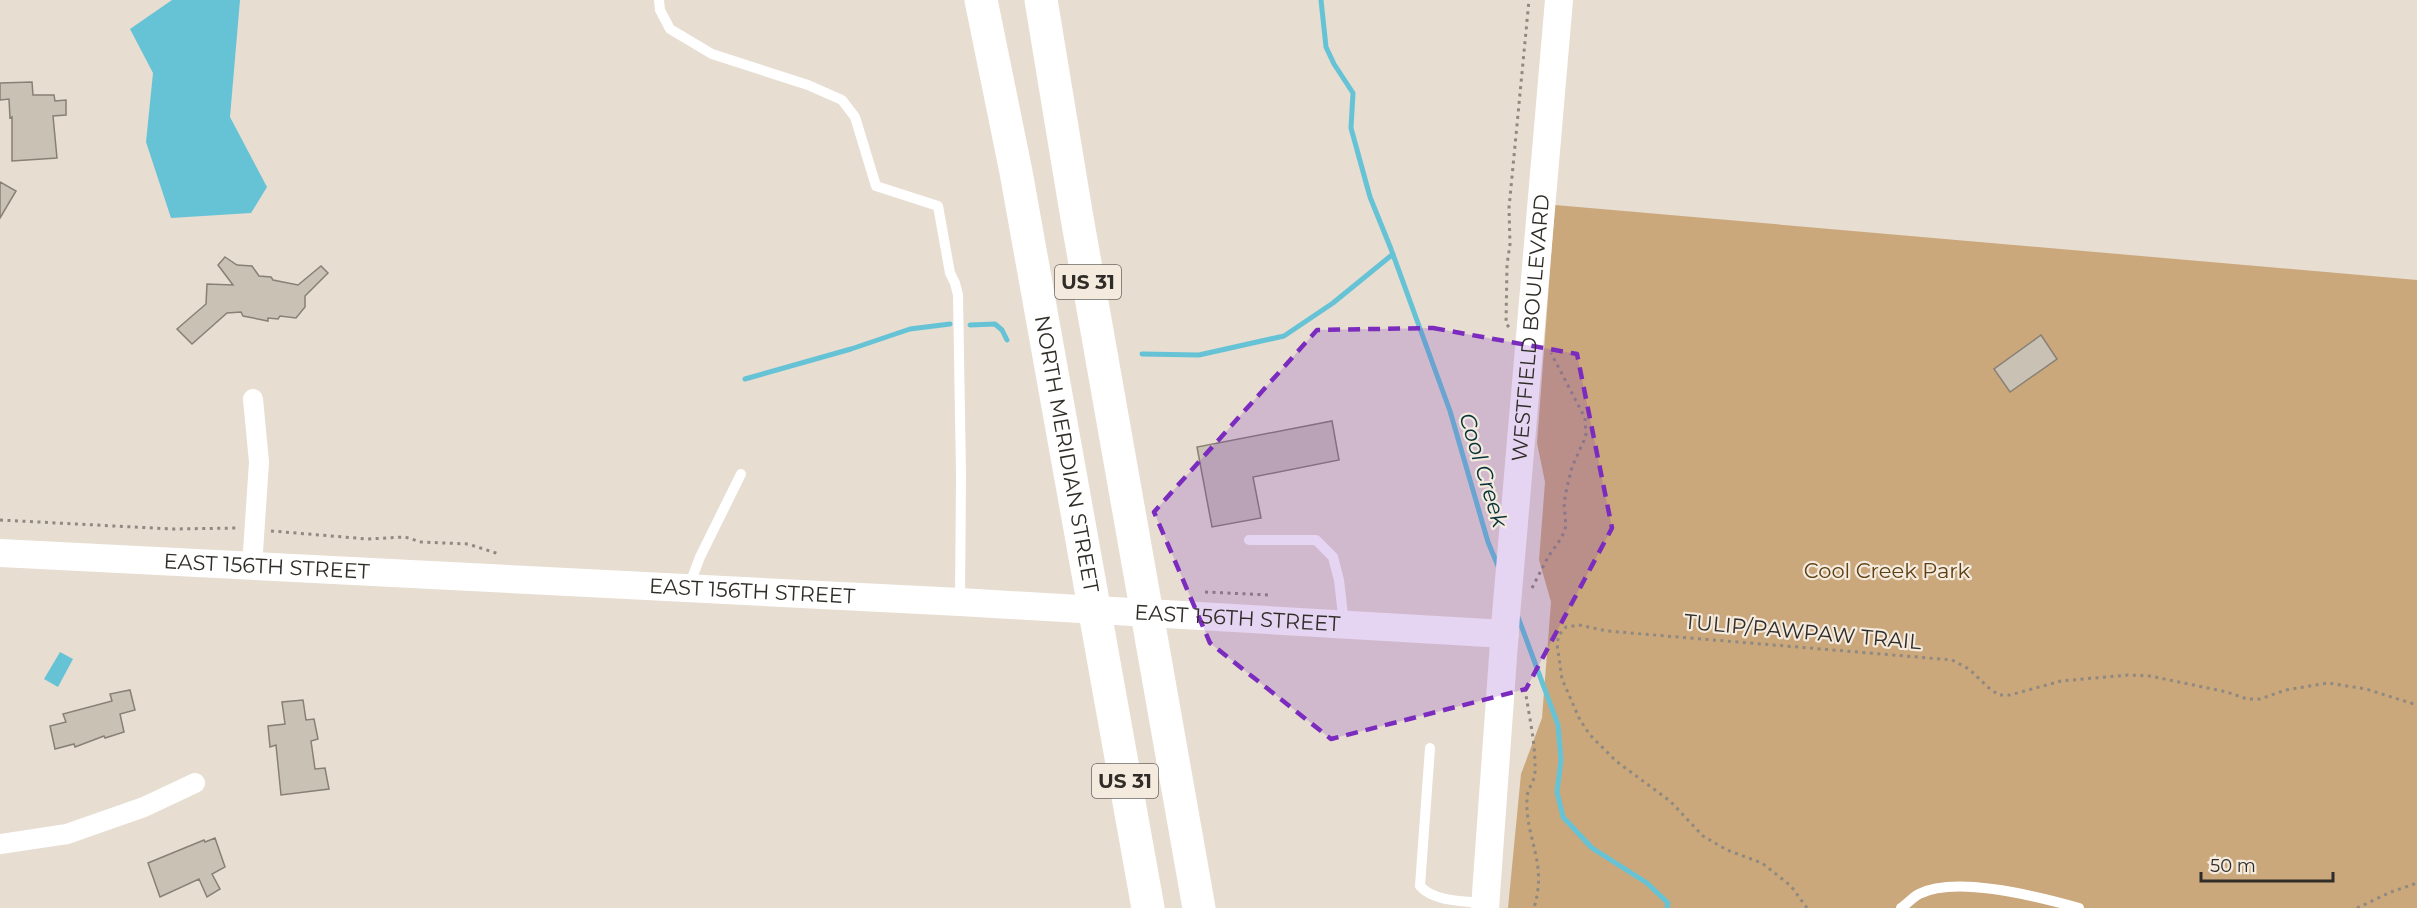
<svg xmlns="http://www.w3.org/2000/svg" width="2417" height="908" font-family="Montserrat,sans-serif">
<style>
.green{fill:#caa87c}
.water{fill:#66c3d6}
.lines{fill:none;stroke-linecap:round;stroke-linejoin:round}
.stream{stroke:#66c3d6;stroke-width:5}
.building{fill:#cac1b5;stroke:#888075;stroke-width:1.5}
.path{stroke:#908980;stroke-width:3;stroke-dasharray:3 4.5;stroke-linecap:butt}
.lane{stroke:#fff;stroke-width:10}
.street{stroke:#fff;stroke-width:20}
.secondary{stroke:#fff;stroke-width:28}
.highway{stroke:#fff;stroke-width:33}
.marked{fill:#7b2cbf;fill-opacity:0.2;stroke:#7b2cbf;stroke-width:4.5;stroke-dasharray:12 8;stroke-linejoin:round}
.labels{text-anchor:middle;stroke-width:4.5;stroke-linejoin:round;paint-order:stroke}
.shield{fill:#f4eade;stroke:#6b665f;stroke-width:1.5}
.shield-label{font-size:20px;font-weight:bold;fill:#302d28}
.street-label{font-size:21px;fill:#302d28;stroke:#f4eade}
.park-label{font-size:21px;fill:#5e4012;stroke:#f4eade}
.water-label{font-size:22px;font-style:italic;fill:#04333b;stroke:#f4eade}
</style>
<rect width="100%" height="100%" fill="#e7ddd1"/>
<path class="green" d="M1555 205 2417 280V908H1508L1521 774 1542 718 1551 602 1539 560 1545 482 1537 443Z"/>
<path class="water" d="M172 0H240L230 117 267 187 251 213 171 218 146 142 153 73 130 29Z
M60 652 73 659 58 687 44 679Z"/>
<g class="lines">
<path class="stream" d="M1321 0 1326 47 1334 64 1353 93 1351 128 1370 197 1391 249 1450 411 1488 542 1498 566
M970 325 995 324 1002 330 1007 340
M1142 354 1199 355 1284 336 1333 303 1393 254
M745 379 851 349 910 329 950 324
M1518 617 1558 725 1561 760 1557 792 1563 817 1592 848 1647 883 1668 903 1667 908"/>
</g>
<path class="building" d="M32 82 33 95H54L55 101 66 100V115L53 116 57 158 12 161V117L10 118 9 99 0 100V83Z
M0 182 16 191 0 218Z
M225 257 237 265 252 266 259 276 271 277 273 280 298 285 321 266 328 273 305 296V307L296 318 280 316 278 319 268 318V321L243 316 241 312 227 313 192 344 177 329 206 304 207 284 233 285 218 265Z
M2041 335 2057 359 2010 392 1994 369Z
M1332 421 1339 460 1253 477 1261 518 1212 527 1197 447Z
M130 690 135 710 120 714 124 732 105 738 104 736 75 747 74 744 55 749 50 726 66 722 63 714 112 701 110 694Z
M303 700 306 720 314 719 318 739 311 741 315 769 325 768 329 789 281 795 276 745 270 747 268 726 285 724 282 702Z
M215 838 225 867 212 874 220 889 207 897 199 879 160 897 148 863 204 840 205 842Z"/>
<g class="lines">
<path class="path" d="M1509 327 1506 324 1507 265 1510 244 1509 208 1529 0
M0 520 172 529 238 528
M271 531 368 539 405 537 421 542 468 544 499 554
M1532 588 1548 557 1562 537 1566 526 1564 503 1567 487 1572 467 1586 436 1585 418 1551 353
M1205 592 1270 595
M1525 689C1529 716 1536 745 1535 772 1535 781 1527 789 1527 798 1525 840 1548 861 1534 908
M1807 908 1791 886 1762 863 1727 850 1703 836 1670 801 1616 761 1590 735 1580 720 1562 679 1557 644 1559 635 1566 627 1579 625 1607 631 1952 660 1969 669 1990 689 1999 695H2010L2061 681 2128 675 2150 676 2227 692 2247 699H2260L2286 690 2328 683 2366 689 2417 705
M2357 908 2391 892 2417 883"/>
<path class="lane" d="M659 0 660 10 670 29 712 54 808 85 842 100 855 117 876 186 938 206 950 273 955 283 958 295 961 475 960 602
M1249 540H1316L1333 557 1339 580 1344 624
M689 586 700 557 741 474
M1430 748 1420 886C1434 902 1464 901 1485 903
M1901 908C1907 904 1913 897 1919 894 1956 875 2040 897 2079 908"/>
<path class="street" d="M252 567 259 462 253 399
M0 844 67 834 144 807 195 783"/>
<g class="secondary">
<path id="s1" d="M0 553 960 602 1505 634"/>
<path id="s2" d="M1485 908 1506 615 1559 0"/>
</g>
<g class="highway">
<path id="s3" d="M981 0 1016 172 1148 908"/>
<path d="M1041 0 1076 212 1199 908"/>
</g>
</g>
<path class="marked" d="M1433 328 1577 354 1612 528 1526 689 1331 739 1210 643 1154 512 1317 330Z"/>
<g class="labels">
<g class="shield">
<rect x="1055" y="265" width="66" height="34" rx="4.5"/>
<rect x="1092" y="764" width="66" height="34" rx="4.5"/>
</g>
<g class="shield-label">
<text x="1088" y="289">US 31</text>
<text x="1125" y="788">US 31</text>
</g>
<g class="street-label">
<text dy="7" stroke="none"><textPath href="#s2" startOffset="582">WESTFIELD BOULEVARD</textPath></text>
<text dy="7" stroke="none"><textPath href="#s3" startOffset="462">NORTH MERIDIAN STREET</textPath></text>
<text dy="7" stroke="none"><textPath href="#s1" startOffset="267">EAST 156TH STREET</textPath></text>
<text dy="7" stroke="none"><textPath href="#s1" startOffset="753">EAST 156TH STREET</textPath></text>
<text dy="7" stroke="none"><textPath href="#s1" startOffset="1239">EAST 156TH STREET</textPath></text>
<text transform="translate(1803 632) rotate(5)" y="7">TULIP/PAWPAW TRAIL</text>
</g>
<g class="park-label">
<text x="1887" y="578">Cool Creek Park</text>
</g>
<g class="water-label">
<text transform="translate(1484 470) rotate(73)" y="8">Cool Creek</text>
</g>
</g>
<path d="M2201 872v9h132v-9" fill="none" stroke="#302d28" stroke-width="3"/>
<text x="2210" y="872" font-size="18" fill="#302d28" stroke="#f4eade" stroke-width="4.5" paint-order="stroke">50 m</text>
</svg>
